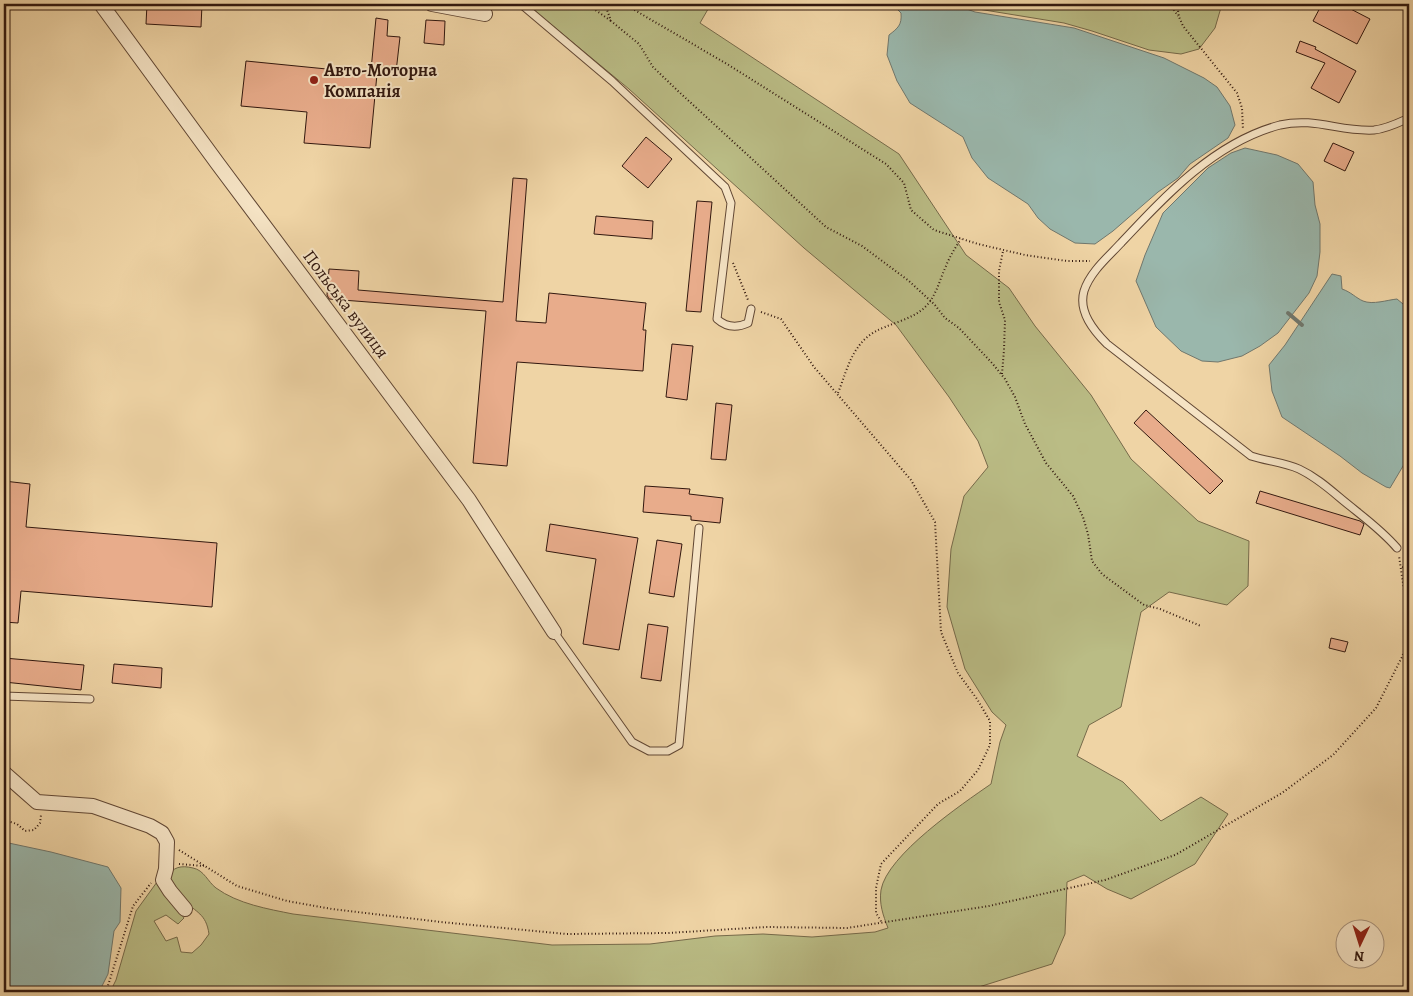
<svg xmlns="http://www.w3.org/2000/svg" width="1413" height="996" font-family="Alegreya,serif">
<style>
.green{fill:#babc85;stroke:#766a4a}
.water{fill:#9ab7ac;stroke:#70776d}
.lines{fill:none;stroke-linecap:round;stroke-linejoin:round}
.stream{stroke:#70776d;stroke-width:4}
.building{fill:#e8ac8b;stroke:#32180f}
.service-casing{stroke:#614734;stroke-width:9}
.minor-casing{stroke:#614734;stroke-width:16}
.path{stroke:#32180f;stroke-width:2;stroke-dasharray:1 2.5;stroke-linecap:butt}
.service{stroke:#f5e3c4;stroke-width:7}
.minor{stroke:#f5e3c4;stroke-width:14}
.poi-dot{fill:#8f2418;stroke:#f5e3c4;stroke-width:2}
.labels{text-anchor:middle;stroke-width:4;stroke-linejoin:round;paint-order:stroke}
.poi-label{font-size:18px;font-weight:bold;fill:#32180f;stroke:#f5e3c4;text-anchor:start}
.street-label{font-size:18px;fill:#32180f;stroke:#f5e3c4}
</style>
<rect width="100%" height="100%" fill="#efd4a5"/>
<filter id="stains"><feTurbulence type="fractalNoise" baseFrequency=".004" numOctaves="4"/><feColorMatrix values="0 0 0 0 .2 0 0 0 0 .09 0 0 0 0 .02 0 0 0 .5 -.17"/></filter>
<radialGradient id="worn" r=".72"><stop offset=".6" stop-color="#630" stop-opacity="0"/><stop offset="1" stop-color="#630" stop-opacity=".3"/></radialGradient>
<path class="green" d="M516 4H711L700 23 899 154 966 255 1009 288 1035 326 1091 395 1131 459 1198 521 1249 541 1248 586 1227 605 1169 592 1141 612 1121 707 1089 725 1077 756 1123 782 1161 821 1201 797 1228 814 1195 864 1131 899 1107 889 1084 875 1067 882 1065 934 1052 964 963 992H110L116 980 136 911 157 882 184 918 178 924 166 915 154 921 166 941 177 937 181 952 192 953 201 945 209 934C206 913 196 913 184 900 178 893 173 885 167 877 173 867 181 865 193 868 204 870 208 882 216 888 238 904 268 909 293 914L552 945 650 944 715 936 763 934 812 937 875 932 888 928C883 915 879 904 881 890 887 855 962 804 991 784L1000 742 1006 725 992 712 965 669 947 607 951 549 964 496 988 467 978 441 949 397 896 325 804 248 629 89 530 7Z
M963 4H1222L1215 28 1199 49 1181 54 1149 50 1092 31 1064 23 972 8Z"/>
<path class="water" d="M892 4H958L964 8 975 12 1074 28 1164 58 1204 78 1217 87 1230 106 1235 125 1228 138 1190 164 1178 178 1158 192 1113 231 1095 244 1075 243 1050 229 1038 218 1028 204 988 178 972 158 963 137 910 103 897 81 887 55 889 35C898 28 902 25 901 13Z
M1245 148 1277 155 1298 164 1313 182 1315 205 1320 224V252L1317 276 1309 293 1278 333 1260 346 1242 356 1218 362 1202 361 1181 351 1156 327 1136 281 1145 255 1163 213 1208 168 1231 153Z
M1332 274 1341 276 1342 289C1351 292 1356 298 1363 301 1373 305 1387 300 1397 299L1409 309V456L1390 488 1386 487 1362 473 1340 456 1282 417 1272 391 1269 365 1285 345Z
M4 842 51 852 108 867 121 888 120 922 114 931 108 974 99 992H4Z"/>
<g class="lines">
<path class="stream" d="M1288 313 1302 325"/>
</g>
<path class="building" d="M147 4H202L201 27 146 24Z
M1322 4H1341L1370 19 1357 44 1313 21Z
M376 18 388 20 387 36 400 37 396 72 371 70Z
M426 20 445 21 444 45 424 43Z
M1300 41 1316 47 1315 49 1356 71 1339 103 1311 88 1325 63 1296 52Z
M246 61 377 74 370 148 304 143 307 112 241 106Z
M646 137 672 159 648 188 622 166Z
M1333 143 1354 152 1345 171 1324 161Z
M513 178 527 179 516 321 546 323 549 293 646 303 643 330H646L643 371 517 362 507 466 473 463 486 311 329 299 327 295 329 269 359 271 358 290 503 302Z
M697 201 712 202 701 312 686 311Z
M596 216 653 221 652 239 594 234Z
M672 344 693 346 687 400 666 397Z
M716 403 732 405 726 460 711 459Z
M1146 410 1223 481 1210 494 1134 423Z
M4 481 30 484 26 527 217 543 212 607 21 591 18 623 4 622Z
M645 486 690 489 689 494 723 498 720 523 691 520V516L643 512Z
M1260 491 1360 521 1364 524 1360 535 1256 503Z
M550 524 638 538 619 650 583 644 596 559 546 551Z
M657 540 682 544 674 597 649 593Z
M648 624 668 627 661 681 641 678Z
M1331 638 1348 642 1345 652 1329 648Z
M4 658 84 665 81 690 4 682Z
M114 664 162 668 161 688 112 683Z"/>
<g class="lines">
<g class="service-casing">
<path id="service" d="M521 4 612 81 725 187 731 203 717 319C727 328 737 328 748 323L751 309
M1397 548C1380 528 1359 514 1339 497 1326 486 1314 476 1299 469 1283 462 1266 461 1251 456L1107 344C1094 331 1078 312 1084 291 1090 272 1108 257 1121 243 1165 196 1215 142 1280 125 1315 117 1340 132 1374 130 1386 129 1398 123 1409 118
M554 632 632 742 649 751H668L679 745 699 528
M4 696 90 699"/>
</g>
<g class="minor-casing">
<path id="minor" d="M101 4 218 164 469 500 554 632
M432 4 485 14
M4 773 37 802 93 806 150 826 162 833 167 842 166 869 163 880 170 891 185 909"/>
</g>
<path class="path" d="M587 4 611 21
M605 4 611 21 639 44 653 67 678 91 826 227 862 246 909 281 935 305 945 318 959 328 992 363 1005 379 1015 397 1025 424 1046 463 1073 496 1083 517 1088 534 1092 561 1102 574 1144 605 1160 609 1201 626
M618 4 631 8 727 64 886 164 904 183 911 210 934 230 978 244 1025 255 1067 261H1090
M1170 4 1178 16
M1177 4 1179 17 1183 26 1237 93 1242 108 1243 130
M733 263 748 300
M761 312 781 319 814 367 911 480 935 522 941 632 958 673 977 699 990 721V745L978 770 960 791 938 804 881 864 876 888V913L882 923
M1002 374 1004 350 1005 320 999 302V271L1003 251
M838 393C849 365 853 339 885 327 897 322 912 318 923 309 936 298 939 281 946 266 950 256 955 248 961 239
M1402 567 1409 570
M4 820 17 824 25 831 34 830 40 823 41 815
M179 850 237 886 287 901 332 909 441 922 566 934 668 933 766 927 847 928 989 906 1105 880 1175 855 1282 793 1333 755 1376 708 1402 657 1407 642 1409 624 1399 556
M179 864 204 866
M106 992 133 906 151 883"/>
<use href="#service" class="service"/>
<use href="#minor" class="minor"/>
</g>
<circle class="poi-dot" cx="314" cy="80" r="5"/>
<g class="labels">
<g class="poi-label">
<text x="324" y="76">Авто-Моторна<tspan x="324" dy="21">Компанія</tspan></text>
</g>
<g class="street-label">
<text transform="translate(346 304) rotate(53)" y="6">Польська вулиця</text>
</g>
</g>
<rect width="1413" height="996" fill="none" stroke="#efd4a5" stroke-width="20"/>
<rect x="5" y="5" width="1403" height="986" fill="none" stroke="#32180f" stroke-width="2.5"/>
<rect x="10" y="10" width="1393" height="976" fill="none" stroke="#32180f"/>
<g transform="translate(1360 944) rotate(184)"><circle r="24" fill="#f5e3c4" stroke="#a7927c"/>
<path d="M0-4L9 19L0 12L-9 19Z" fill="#8f2418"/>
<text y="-8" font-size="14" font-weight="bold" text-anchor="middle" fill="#32180f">N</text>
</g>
<rect width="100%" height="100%" filter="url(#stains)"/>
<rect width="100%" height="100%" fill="url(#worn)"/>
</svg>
